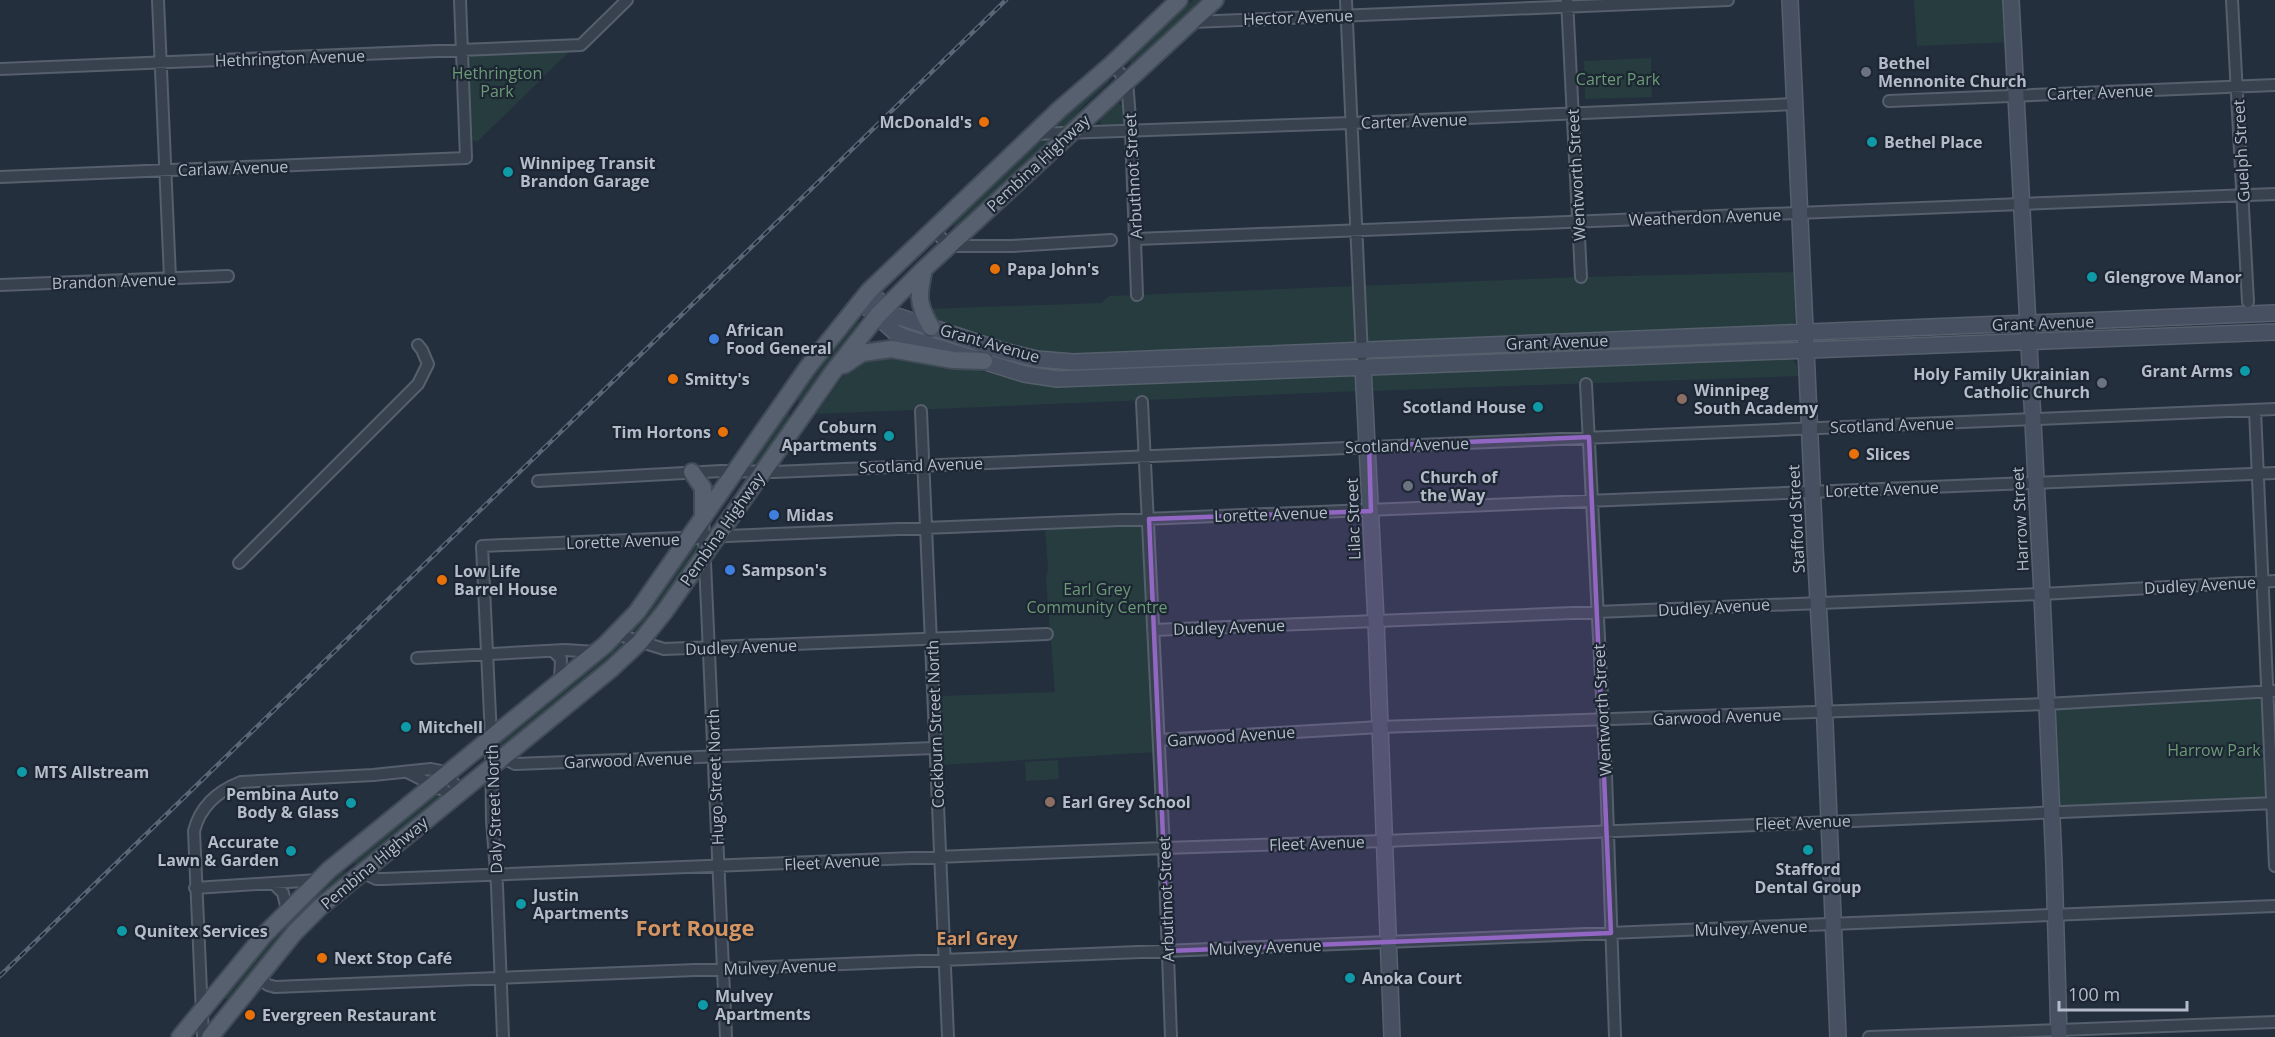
<svg xmlns="http://www.w3.org/2000/svg" width="2275" height="1037" font-family="'Open Sans',sans-serif">
<style>
.green{fill:#263c3f}
.lines{fill:none;stroke-linecap:round;stroke-linejoin:round}
.street-casing{stroke:#565f6c;stroke-width:14}
.secondary-casing{stroke:#565f6c;stroke-width:18}
.primary-casing{stroke:#414a57;stroke-width:20}
.street{stroke:#38414e;stroke-width:10}
.secondary{stroke:#465061;stroke-width:15}
.primary{stroke:#56606e;stroke-width:16}
.rail-casing{stroke:#5a6575;stroke-width:4.5}
.rail{stroke:#1d2633;stroke-width:2;stroke-dasharray:7;stroke-linecap:butt}
.marked{fill:#9266c3;fill-opacity:0.2;stroke:#9266c3;stroke-width:4.5;stroke-linejoin:round}
.worship-dot{fill:#6b7280;stroke:#1d2633;stroke-width:2}
.food-dot{fill:#e8710a;stroke:#1d2633;stroke-width:2}
.culture-dot{fill:#0f9aa8;stroke:#1d2633;stroke-width:2}
.shop-dot{fill:#3f7fe0;stroke:#1d2633;stroke-width:2}
.education-dot{fill:#8d6e63;stroke:#1d2633;stroke-width:2}
.labels{text-anchor:middle;stroke-width:4.5;stroke-linejoin:round;paint-order:stroke}
.street-label{font-size:16px;fill:#b4bcc9;stroke:#1d2633}
.poi-label{font-size:16px;font-weight:bold;fill:#b4bcc9;stroke:#1d2633;text-anchor:start}
.park-label{font-size:16px;fill:#6b9a76;stroke:#1d2633}
.neighbourhood-label{font-size:18px;font-weight:bold;fill:#d59563;stroke:#1d2633}
.district-label{font-size:22px;font-weight:bold;fill:#d59563;stroke:#1d2633}
</style>
<rect width="100%" height="100%" fill="#242f3e"/>
<path class="green" d="M1193 0H1205L1129 68 1131 60 1136 52Z
M1914 0H2011L2013 42 1917 46Z
M570 51 477 142 470 139 467 60 472 55Z
M1651 58 1652 97 1585 99 1584 61Z
M1108 79 1109 82 1083 106 1064 128H1051L1087 95Z
M1118 103 1124 107 1125 122 1119 127H1104L1100 123 1101 117Z
M1057 136 952 233 951 232 955 223 1038 140 1043 138Z
M1794 272 1795 321 1792 327 1086 356 1024 351 937 324 924 309 1101 303 1109 296 1581 277Z
M867 317 800 410 797 392 841 331Z
M895 322 1011 358 1346 357 1347 360 1072 372C1014 370 961 349 906 332Z
M1787 339 1791 340 1733 343 1695 348 1407 359V358L1460 351Z
M873 356 945 362 1016 380 1039 383 1356 375 1359 391 816 414 850 367Z
M1791 357 1797 365 1798 376 1370 391 1369 378 1371 374Z
M789 404V419L756 466H746Z
M1143 524 1156 752 942 765 939 696 1055 692 1046 581 1048 568 1045 529Z
M699 543 700 553 640 636 627 633 687 549Z
M633 643 497 756 500 742 530 719 556 692 617 644Z
M2269 692 2272 803 2051 812 2046 704Z
M1058 760 1059 779 1026 781 1025 762Z
M433 792 442 795 361 866 347 861Z
M335 871 352 873 235 998 223 999 240 972Z"/>
<g class="lines">
<g class="street-casing">
<path id="street" d="M158 0 170 278
M1346 0 1362 356
M1567 0 1581 277
M2232 0 2248 302
M1192 22 1728 0
M1112 64 1127 81 1131 131 1137 295
M0 69 581 45 627 0
M1889 101 2275 85
M1034 134 1351 123 1795 104
M0 177 466 158 460 0
M933 229 949 246H1012L1111 240
M1136 239 2275 194
M0 285 228 276
M1586 384 1606 775 1615 1037
M1142 402 1164 848 1171 1037
M2255 410 2275 866
M921 411 948 1037
M538 481 721 471 774 472 2275 409
M703 517 726 1037
M239 563 418 384 428 364 422 350 418 345
M1153 630 2042 594 2275 581
M616 634 664 649 1047 634
M554 652 561 659 560 681
M417 658 565 650 596 652
M1159 740 1380 727 2046 704 2275 691
M503 758 515 764 935 748
M407 772 455 796
M361 872 376 879H383L1164 848 1384 841 2275 803
M273 883 283 893 287 910
M195 888 318 880
M258 978 268 985 275 987 2275 906
M203 1037 194 831C200 807 218 791 241 782L373 775 431 769 441 771 447 774 460 792
M503 1037 497 886 492 820 491 737 482 546 2275 473
M1869 1037 2275 1022"/>
</g>
<g class="secondary-casing">
<path id="secondary" d="M1790 0 1815 547 1825 723 1838 1037
M2011 0 2042 594 2054 864 2059 1037
M869 291 894 315 1004 351 1037 359 1073 362 2275 313
M860 301 897 334 904 337 1024 374 1057 379 2275 332
M1363 367 1376 621 1392 1037"/>
</g>
<g class="primary-casing">
<path id="primary" d="M924 269C918 296 917 303 931 327
M844 365 862 353 891 349 953 360 984 361
M692 472 703 488V517
M180 1037 265 934 329 870 605 645 637 612 808 367 869 291 1060 109 1112 64 1179 0
M210 1037 295 932 320 907 611 669 640 642 665 611 833 372 878 315 924 269 1215 0"/>
</g>
<use href="#street" class="street"/>
<use href="#secondary" class="secondary"/>
<use href="#primary" class="primary"/>
<g class="rail-casing">
<path id="rail" d="M0 976 1006 0"/>
</g>
<use href="#rail" class="rail"/>
</g>
<path class="marked" d="M1589 437 1611 933 1168 951 1149 519 1371 511 1369 446Z"/>
<g class="worship-dot">
<circle cx="1866" cy="72" r="6"/>
<circle cx="2102" cy="383" r="6"/>
<circle cx="1408" cy="486" r="6"/>
</g>
<g class="food-dot">
<circle cx="984" cy="122" r="6"/>
<circle cx="995" cy="269" r="6"/>
<circle cx="673" cy="379" r="6"/>
<circle cx="723" cy="432" r="6"/>
<circle cx="1854" cy="454" r="6"/>
<circle cx="442" cy="580" r="6"/>
<circle cx="322" cy="958" r="6"/>
<circle cx="250" cy="1015" r="6"/>
</g>
<g class="culture-dot">
<circle cx="1872" cy="142" r="6"/>
<circle cx="508" cy="172" r="6"/>
<circle cx="2092" cy="277" r="6"/>
<circle cx="2245" cy="371" r="6"/>
<circle cx="1538" cy="407" r="6"/>
<circle cx="889" cy="436" r="6"/>
<circle cx="406" cy="727" r="6"/>
<circle cx="22" cy="772" r="6"/>
<circle cx="351" cy="803" r="6"/>
<circle cx="1808" cy="850" r="6"/>
<circle cx="291" cy="851" r="6"/>
<circle cx="521" cy="904" r="6"/>
<circle cx="122" cy="931" r="6"/>
<circle cx="1350" cy="978" r="6"/>
<circle cx="703" cy="1005" r="6"/>
</g>
<g class="shop-dot">
<circle cx="714" cy="339" r="6"/>
<circle cx="774" cy="515" r="6"/>
<circle cx="730" cy="570" r="6"/>
</g>
<g class="education-dot">
<circle cx="1682" cy="399" r="6"/>
<circle cx="1050" cy="802" r="6"/>
</g>
<g class="labels">
<g class="street-label">
<text transform="translate(1298 17) rotate(-2)" y="6">Hector Avenue</text>
<text transform="translate(290 58) rotate(-2)" y="6">Hethrington Avenue</text>
<text transform="translate(2100 92) rotate(-2)" y="6">Carter Avenue</text>
<text transform="translate(1414 121) rotate(-2)" y="6">Carter Avenue</text>
<text transform="translate(2241 151) rotate(-93)" y="6">Guelph Street</text>
<text transform="translate(1038 163) rotate(-43)" y="6">Pembina Highway</text>
<text transform="translate(233 168) rotate(-2)" y="6">Carlaw Avenue</text>
<text transform="translate(1576 175) rotate(-93)" y="6">Wentworth Street</text>
<text transform="translate(1133 176) rotate(-93)" y="6">Arbuthnot Street</text>
<text transform="translate(1705 217) rotate(-2)" y="6">Weatherdon Avenue</text>
<text transform="translate(114 281) rotate(-2)" y="6">Brandon Avenue</text>
<text transform="translate(2043 323) rotate(-2)" y="6">Grant Avenue</text>
<text transform="translate(1557 342) rotate(-2)" y="6">Grant Avenue</text>
<text transform="translate(990 343) rotate(16)" y="6">Grant Avenue</text>
<text transform="translate(1892 425) rotate(-2)" y="6">Scotland Avenue</text>
<text transform="translate(1407 445) rotate(-2)" y="6">Scotland Avenue</text>
<text transform="translate(921 465) rotate(-2)" y="6">Scotland Avenue</text>
<text transform="translate(1882 489) rotate(-2)" y="6">Lorette Avenue</text>
<text transform="translate(1271 514) rotate(-2)" y="6">Lorette Avenue</text>
<text transform="translate(1353 519) rotate(-92)" y="6">Lilac Street</text>
<text transform="translate(1796 519) rotate(-93)" y="6">Stafford Street</text>
<text transform="translate(2020 519) rotate(-93)" y="6">Harrow Street</text>
<text transform="translate(722 529) rotate(-55)" y="6">Pembina Highway</text>
<text transform="translate(623 541) rotate(-2)" y="6">Lorette Avenue</text>
<text transform="translate(2200 585) rotate(-3)" y="6">Dudley Avenue</text>
<text transform="translate(1714 607) rotate(-3)" y="6">Dudley Avenue</text>
<text transform="translate(1229 627) rotate(-2)" y="6">Dudley Avenue</text>
<text transform="translate(741 647) rotate(-2)" y="6">Dudley Avenue</text>
<text transform="translate(1602 710) rotate(-93)" y="6">Wentworth Street</text>
<text transform="translate(1717 717) rotate(-2)" y="6">Garwood Avenue</text>
<text transform="translate(935 724) rotate(-92)" y="6">Cockburn Street North</text>
<text transform="translate(1231 736) rotate(-4)" y="6">Garwood Avenue</text>
<text transform="translate(628 760) rotate(-2)" y="6">Garwood Avenue</text>
<text transform="translate(715 777) rotate(-92)" y="6">Hugo Street North</text>
<text transform="translate(494 809) rotate(-92)" y="6">Daly Street North</text>
<text transform="translate(1803 822) rotate(-2)" y="6">Fleet Avenue</text>
<text transform="translate(1317 843) rotate(-2)" y="6">Fleet Avenue</text>
<text transform="translate(832 862) rotate(-3)" y="6">Fleet Avenue</text>
<text transform="translate(374 863) rotate(-40)" y="6">Pembina Highway</text>
<text transform="translate(1166 899) rotate(-92)" y="6">Arbuthnot Street</text>
<text transform="translate(1751 928) rotate(-2)" y="6">Mulvey Avenue</text>
<text transform="translate(1265 947) rotate(-2)" y="6">Mulvey Avenue</text>
<text transform="translate(780 967) rotate(-2)" y="6">Mulvey Avenue</text>
</g>
<g class="poi-label">
<text x="1878" y="69">Bethel<tspan x="1878" dy="18">Mennonite Church</tspan></text>
<text x="972" y="128" text-anchor="end">McDonald's</text>
<text x="1884" y="148">Bethel Place</text>
<text x="520" y="169">Winnipeg Transit<tspan x="520" dy="18">Brandon Garage</tspan></text>
<text x="1007" y="275">Papa John's</text>
<text x="2104" y="283">Glengrove Manor</text>
<text x="726" y="336">African<tspan x="726" dy="18">Food General</tspan></text>
<text x="2233" y="377" text-anchor="end">Grant Arms</text>
<text x="2090" y="380" text-anchor="end">Holy Family Ukrainian<tspan x="2090" dy="18">Catholic Church</tspan></text>
<text x="685" y="385">Smitty's</text>
<text x="1694" y="396">Winnipeg<tspan x="1694" dy="18">South Academy</tspan></text>
<text x="1526" y="413" text-anchor="end">Scotland House</text>
<text x="877" y="433" text-anchor="end">Coburn<tspan x="877" dy="18">Apartments</tspan></text>
<text x="711" y="438" text-anchor="end">Tim Hortons</text>
<text x="1866" y="460">Slices</text>
<text x="1420" y="483">Church of<tspan x="1420" dy="18">the Way</tspan></text>
<text x="786" y="521">Midas</text>
<text x="742" y="576">Sampson's</text>
<text x="454" y="577">Low Life<tspan x="454" dy="18">Barrel House</tspan></text>
<text x="418" y="733">Mitchell</text>
<text x="34" y="778">MTS Allstream</text>
<text x="339" y="800" text-anchor="end">Pembina Auto<tspan x="339" dy="18">Body &amp; Glass</tspan></text>
<text x="1062" y="808">Earl Grey School</text>
<text x="279" y="848" text-anchor="end">Accurate<tspan x="279" dy="18">Lawn &amp; Garden</tspan></text>
<text x="1808" y="875" text-anchor="middle">Stafford<tspan x="1808" dy="18">Dental Group</tspan></text>
<text x="533" y="901">Justin<tspan x="533" dy="18">Apartments</tspan></text>
<text x="134" y="937">Qunitex Services</text>
<text x="334" y="964">Next Stop Café</text>
<text x="1362" y="984">Anoka Court</text>
<text x="715" y="1002">Mulvey<tspan x="715" dy="18">Apartments</tspan></text>
<text x="262" y="1021">Evergreen Restaurant</text>
</g>
<g class="park-label">
<text x="497" y="79">Hethrington<tspan x="497" dy="18">Park</tspan></text>
<text x="1618" y="85">Carter Park</text>
<text x="1097" y="595">Earl Grey<tspan x="1097" dy="18">Community Centre</tspan></text>
<text x="2214" y="756">Harrow Park</text>
</g>
<g class="neighbourhood-label">
<text x="977" y="945">Earl Grey</text>
</g>
<g class="district-label">
<text x="695" y="936">Fort Rouge</text>
</g>
</g>
<path d="M2059 1001v9h128v-9" fill="none" stroke="#b4bcc9" stroke-width="3"/>
<text x="2068" y="1001" font-size="18" fill="#b4bcc9" stroke="#1d2633" stroke-width="4.5" paint-order="stroke">100 m</text>
</svg>
